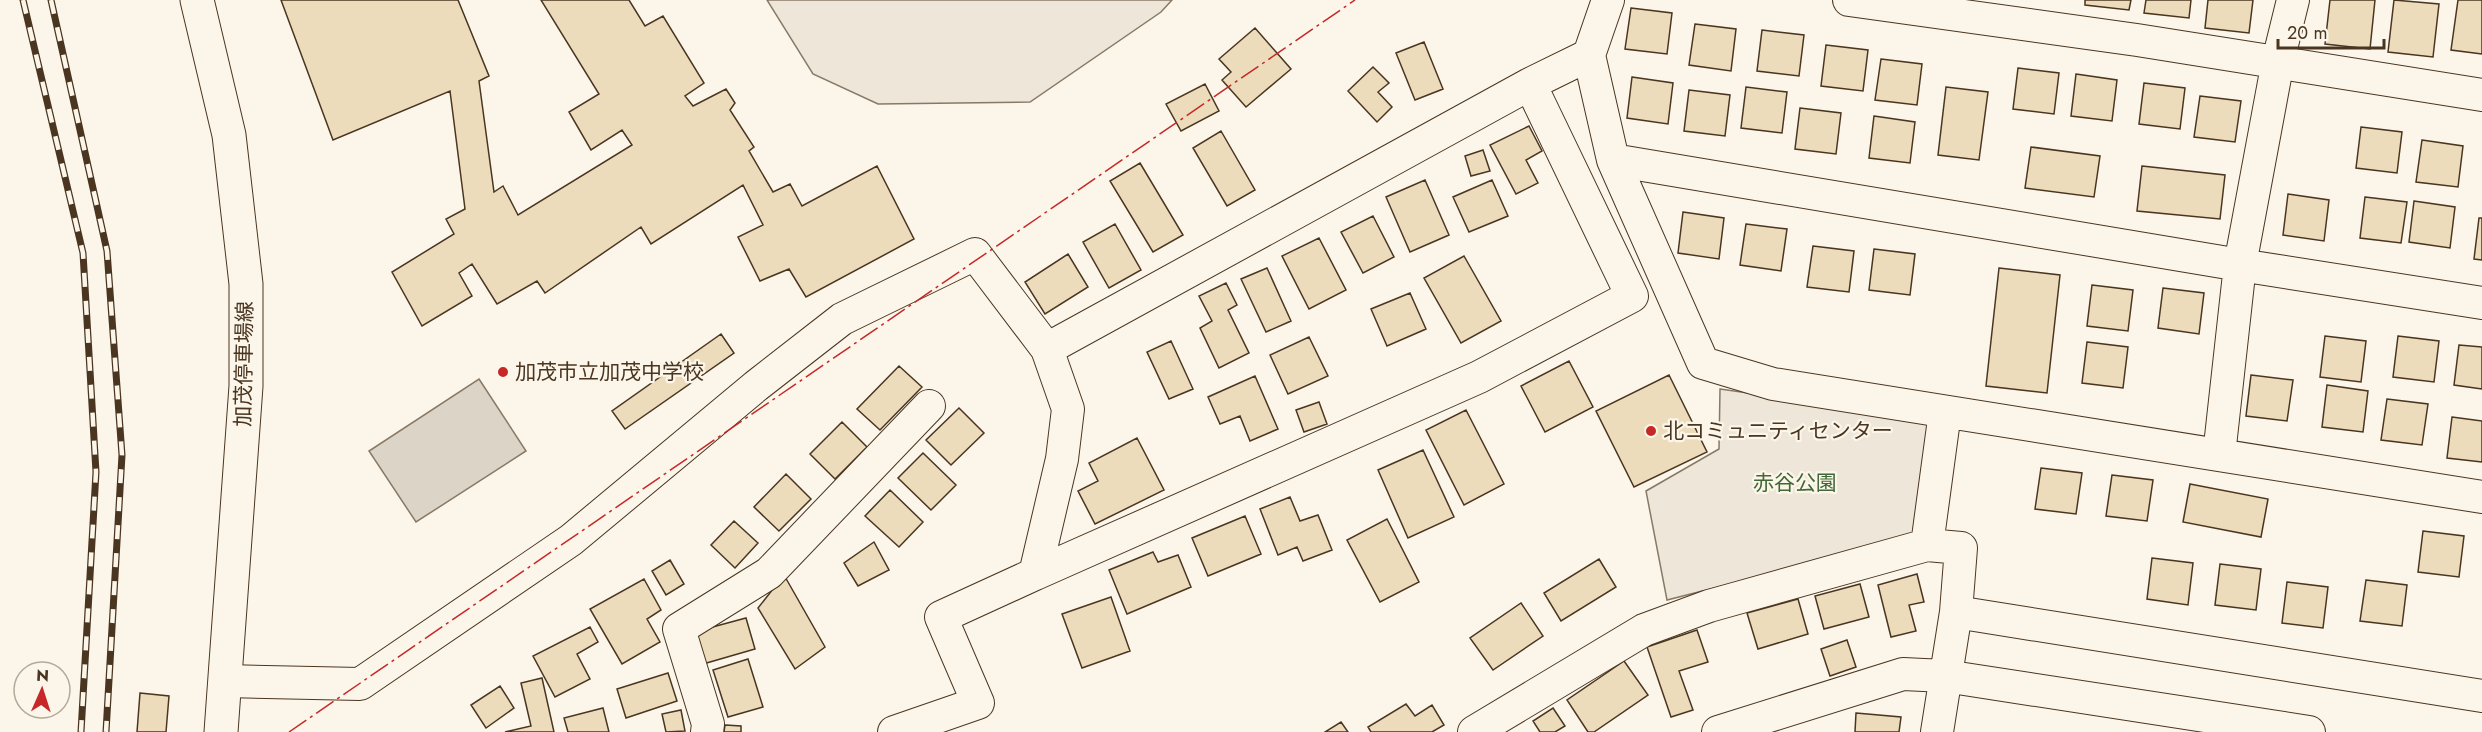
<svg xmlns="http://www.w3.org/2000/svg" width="2482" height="732" font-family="Jost,'Noto Sans JP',sans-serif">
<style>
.green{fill:#ede6d9;stroke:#887966;stroke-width:1.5}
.water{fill:#dcd4c6;stroke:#887966;stroke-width:1.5}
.building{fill:#ecdcbc;stroke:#4a3520;stroke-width:1.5}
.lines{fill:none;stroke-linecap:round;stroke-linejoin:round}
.street-casing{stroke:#4a3520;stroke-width:34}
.secondary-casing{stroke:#4a3520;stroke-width:35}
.street{stroke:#fbf6e9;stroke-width:32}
.secondary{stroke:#fbf6e9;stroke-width:33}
.rail-casing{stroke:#4a3520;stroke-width:7}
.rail{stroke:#fbf6e9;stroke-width:4.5;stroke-dasharray:14;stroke-linecap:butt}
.power{stroke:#c62828;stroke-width:1.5;stroke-dasharray:21 4.5 3 4.5;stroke-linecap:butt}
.poi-dot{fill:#c62828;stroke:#fbf6e9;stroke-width:2}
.labels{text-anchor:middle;stroke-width:4.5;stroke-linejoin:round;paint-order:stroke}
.street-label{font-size:21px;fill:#4a3520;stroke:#fbf6e9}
.poi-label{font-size:21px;fill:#4a3520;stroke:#fbf6e9;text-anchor:start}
.park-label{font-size:21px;fill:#436837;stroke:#fbf6e9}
</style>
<rect width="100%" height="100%" fill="#fbf6e9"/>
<path class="green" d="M767 0H1172L1161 12 1030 102 878 104 813 74Z
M1720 389 1933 419 1918 536 1667 600 1646 491 1719 449Z"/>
<path class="water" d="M479 379 526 451 416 522 369 451Z"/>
<path class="building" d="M281 0H458L489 76 479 81 494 192 503 186 518 215 632 145 622 130 591 150 569 112 599 94 541 0H629L645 26 663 16 704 83 685 96 693 106 726 89 735 103 730 110 754 147 749 151 773 192 790 184 802 206 877 166 914 239 806 297 789 269 760 281 738 237 763 225 743 185 651 244 641 227 545 293 537 281 497 304 472 264 459 273 472 296 422 326 392 272 454 234 446 219 465 209 450 91 333 140Z
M2085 0H2131L2129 10 2085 5Z
M2146 0H2191L2189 18 2144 13Z
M2208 0H2253L2249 33 2205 28Z
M2330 0H2375L2370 49 2325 44Z
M2394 0 2439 4 2433 57 2388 52Z
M2458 0H2482V54L2451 50Z
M1631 8 1672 13 1667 54 1625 49Z
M1695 24 1736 29 1731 71 1689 65Z
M1255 28 1291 69 1246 107 1222 80 1231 72 1219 59Z
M1762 30 1804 35 1799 76 1757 71Z
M1424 42 1443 89 1415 100 1396 53Z
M1826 45 1868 50 1863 91 1821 86Z
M1881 59 1922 64 1917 105 1875 100Z
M1373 67 1389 83 1378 92 1392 107 1377 122 1348 91Z
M2018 68 2059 73 2054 114 2013 109Z
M2076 74 2117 80 2112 121 2071 116Z
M1632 77 1673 83 1668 124 1627 118Z
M2144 83 2185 88 2180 129 2139 124Z
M1205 84 1219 111 1181 131 1166 104Z
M1746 87 1787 92 1782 133 1741 128Z
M1946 87 1988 92 1979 160 1938 155Z
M1689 90 1730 95 1725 136 1684 131Z
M2200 96 2241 101 2235 142 2194 137Z
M1800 108 1841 113 1836 154 1795 149Z
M1874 116 1915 122 1910 163 1869 158Z
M1529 126 1542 151 1526 160 1538 183 1516 194 1490 145Z
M2361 127 2402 132 2397 173 2356 168Z
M1221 131 1255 190 1227 206 1193 148Z
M2422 140 2463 146 2458 187 2416 182Z
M2031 147 2100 156 2094 197 2025 188Z
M1483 150 1490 171 1471 176 1465 156Z
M1140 163 1183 235 1153 252 1110 181Z
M2142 166 2225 175 2220 219 2137 211Z
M1425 180 1449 235 1410 252 1386 197Z
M1492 180 1508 216 1469 232 1453 197Z
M2288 194 2329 200 2324 241 2283 235Z
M2365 197 2407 202 2401 243 2360 238Z
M2414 201 2455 207 2450 248 2409 242Z
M1683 212 1724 218 1719 259 1678 253Z
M1373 216 1394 257 1363 273 1341 232Z
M2479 218H2482V260L2474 259Z
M1115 224 1141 270 1109 288 1083 242Z
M1746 224 1787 229 1781 271 1740 265Z
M1319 238 1346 290 1309 309 1282 256Z
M1813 246 1854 251 1849 292 1807 287Z
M1874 249 1915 254 1910 295 1869 290Z
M1068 254 1088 287 1045 314 1025 282Z
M1464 256 1501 321 1461 343 1424 278Z
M1267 268 1291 321 1266 332 1241 279Z
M1999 268 2060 275 2047 393 1986 386Z
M1226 283 1237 305 1228 310 1249 353 1219 368 1200 328 1212 321 1199 296Z
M2092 285 2133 290 2128 331 2087 326Z
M2163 288 2204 293 2199 334 2158 328Z
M1410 293 1426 329 1387 346 1371 309Z
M721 334 734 353 625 429 612 411Z
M2325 336 2366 341 2361 382 2320 377Z
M2398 336 2439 341 2434 382 2393 377Z
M1309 337 1328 376 1288 394 1270 355Z
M1171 341 1193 389 1169 399 1147 352Z
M2087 342 2128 347 2123 388 2082 383Z
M2459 345 2482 347V389L2454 385Z
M1569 361 1593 407 1545 432 1521 386Z
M899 366 922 387 880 430 857 409Z
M1669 375 1707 452 1634 487 1596 411Z
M2251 375 2293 380 2287 421 2246 416Z
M1255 376 1278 429 1250 441 1240 416 1220 424 1208 397Z
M2327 385 2368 391 2363 432 2322 427Z
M2387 399 2428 404 2422 445 2381 440Z
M1319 402 1327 424 1304 432 1296 410Z
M959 408 984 433 951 465 926 440Z
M1466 410 1504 484 1464 505 1426 430Z
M2452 417 2482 421V462L2447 458Z
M842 422 867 447 835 479 810 454Z
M1137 438 1164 490 1095 524 1078 491 1098 481 1089 463Z
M1423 450 1454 517 1408 538 1378 470Z
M923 453 956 485 931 510 898 478Z
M2041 468 2082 473 2076 514 2035 509Z
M786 474 811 499 779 531 754 507Z
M2112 475 2153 480 2147 521 2106 516Z
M2190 484 2268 499 2261 537 2183 522Z
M890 490 923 522 899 547 865 516Z
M1290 497 1300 521 1318 515 1332 550 1303 561 1297 547 1278 555 1260 509Z
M1245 516 1261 554 1208 576 1192 538Z
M1387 519 1419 582 1380 602 1347 540Z
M734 521 758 543 735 568 711 545Z
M2423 531 2464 536 2459 577 2418 572Z
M874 542 889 570 858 586 844 563Z
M1153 552 1158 562 1178 555 1191 587 1127 614 1109 570Z
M2152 558 2193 563 2188 605 2147 599Z
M1599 559 1616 587 1561 621 1544 593Z
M670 560 684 584 666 595 652 571Z
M2220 564 2261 569 2256 610 2215 605Z
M1917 574 1924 602 1909 605 1916 631 1891 637 1878 585Z
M784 575 825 647 795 669 758 608Z
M644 579 661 610 647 619 660 642 622 664 590 609Z
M2366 580 2407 585 2402 626 2360 621Z
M2287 582 2328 587 2323 628 2282 623Z
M1860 584 1869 617 1824 629 1815 596Z
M1111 597 1130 651 1082 668 1062 614Z
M1798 599 1808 634 1758 649 1747 613Z
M1521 603 1543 636 1493 670 1470 638Z
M746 618 755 649 703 664 694 632Z
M590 627 598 642 577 654 590 679 555 697 533 656Z
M1697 630 1708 662 1679 671 1693 710 1671 717 1647 647Z
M1847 640 1856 667 1830 676 1821 649Z
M748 659 763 707 728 717 713 670Z
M1624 661 1648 695 1594 732H1588L1567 700Z
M668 673 677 701 626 718 617 689Z
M542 678 554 732H505L531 726 521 683Z
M500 686 514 708 486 728 471 705Z
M140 693 169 696 166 732H137Z
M1406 704 1415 716 1432 705 1444 725 1432 732H1371L1368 727Z
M603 708 609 732H568L564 718Z
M1553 708 1565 726 1555 732H1540L1533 721Z
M681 710 685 731 666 732 662 714Z
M1856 713 1901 717 1899 732H1855Z
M1341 722 1348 732H1325Z
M725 725 741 726V732H724Z"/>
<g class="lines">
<g class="street-casing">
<path id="street" d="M1608 0 1589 55 1613 160 2240 265 2482 303
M1849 0 2137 40 2482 95
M1530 84 1632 296 1479 377 1035 574 1062 459 1068 409 1047 349 1530 84 1589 55
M1613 160 1703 363 1773 384 2482 497
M2219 455 2240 265 2278 61 2293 0
M1927 545 1945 412
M1956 612 2482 696
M225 681 360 684 571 540 756 386 842 319 975 254 1047 349
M707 732 708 724 679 629 769 573 929 406
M894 732 978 703 941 617 1035 574
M1474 732 1644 630 1709 606 1927 545 1961 548 1956 612 1937 732
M1718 732 1903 674 1945 676 2309 732"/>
</g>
<g class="secondary-casing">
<path id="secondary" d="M197 0 229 135 246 284V386L221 732"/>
</g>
<use href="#street" class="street"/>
<use href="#secondary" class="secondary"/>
<g class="rail-casing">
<path id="rail" d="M23 0 83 253 96 472 81 732
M51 0 107 251 122 455 106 732"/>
</g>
<use href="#rail" class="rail"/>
<path class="power" d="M289 732 1355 0"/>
</g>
<g class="poi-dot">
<circle cx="503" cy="372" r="6"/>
<circle cx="1651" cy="431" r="6"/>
</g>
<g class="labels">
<g class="street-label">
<text transform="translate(244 364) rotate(-89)" y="7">加茂停車場線</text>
</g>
<g class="poi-label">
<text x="515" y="379">加茂市立加茂中学校</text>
<text x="1663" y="438">北コミュニティセンター</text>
</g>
<g class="park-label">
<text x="1795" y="490">赤谷公園</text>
</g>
</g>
<g transform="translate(42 690) rotate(3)"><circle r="28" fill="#fbf6e9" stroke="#b4a999" stroke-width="1.5"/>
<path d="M0-4.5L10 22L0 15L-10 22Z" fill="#c62828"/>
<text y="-9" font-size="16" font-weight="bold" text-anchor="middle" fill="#4a3520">N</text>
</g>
<path d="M2278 39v9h106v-9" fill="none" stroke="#4a3520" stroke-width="3"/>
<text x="2287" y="39" font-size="18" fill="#4a3520" stroke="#fbf6e9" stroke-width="4.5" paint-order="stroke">20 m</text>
</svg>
